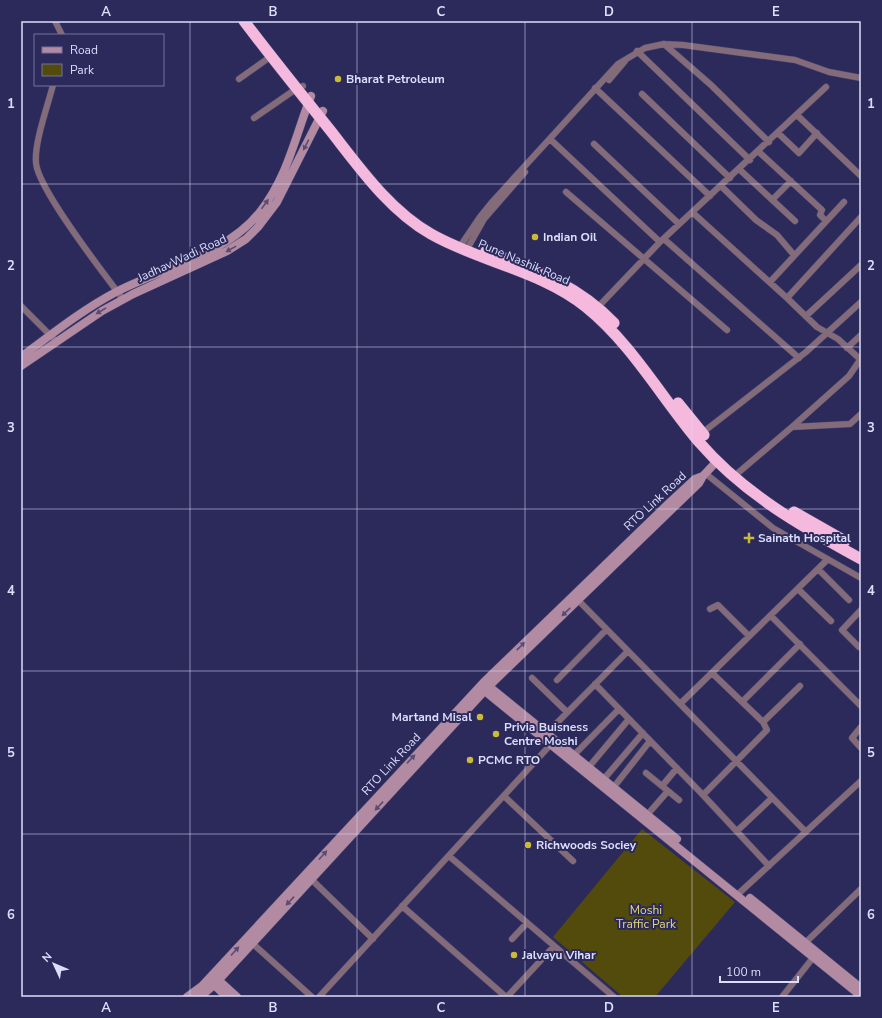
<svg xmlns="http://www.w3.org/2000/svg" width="882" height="1018" font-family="'Nunito Sans',sans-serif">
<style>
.green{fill:#534b0b}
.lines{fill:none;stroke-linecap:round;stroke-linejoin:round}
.street-casing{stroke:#484775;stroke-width:7}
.secondary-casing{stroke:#484775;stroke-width:9}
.highway-casing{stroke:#484775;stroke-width:12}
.street{stroke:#846b7a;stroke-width:6}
.secondary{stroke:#b28ba2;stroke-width:8}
.highway{stroke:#f6b9de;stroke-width:11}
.oneway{fill:#5b4c74}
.grid{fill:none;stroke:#dbddfc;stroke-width:1;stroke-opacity:0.55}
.poi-dot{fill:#caba3a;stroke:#2c2a5b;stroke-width:1.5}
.labels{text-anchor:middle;stroke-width:4;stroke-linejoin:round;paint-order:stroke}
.poi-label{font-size:12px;font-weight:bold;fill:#dbddfc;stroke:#2c2a5b;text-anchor:start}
.street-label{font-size:12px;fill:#dbddfc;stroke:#2c2a5b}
.park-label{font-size:12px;fill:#e2d77c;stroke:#2c2a5b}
.neatline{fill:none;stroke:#dbddfc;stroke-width:1.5}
.grid-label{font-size:13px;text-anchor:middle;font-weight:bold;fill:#dbddfc}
</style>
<rect width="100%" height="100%" fill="#2c2a5b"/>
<path class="green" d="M642 829 735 902 655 997H623L553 937Z"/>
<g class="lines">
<g class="street-casing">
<path id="street" d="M55 21 62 35
M664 44 711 85 769 142
M637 51 750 160
M239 79 270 57
M609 80 625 61
M53 85C48 105 34 143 36 163 38 189 104 274 123 299
M595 88 710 196
M642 94 730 178
M797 115 861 176
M254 118 296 89 303 86
M778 133 799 153 817 133
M550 139 660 242
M594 144 679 224
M759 152 822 210 820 215 826 221
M739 169 795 221
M721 186 756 220 777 235 794 255
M566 192 727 330
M772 200 791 181
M692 212 787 298
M861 217 787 298 817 327 838 339 861 360
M664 239 799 358
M459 248 480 217 493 201 618 64 645 48 664 44 683 45 795 60 829 72 861 78
M466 251 484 219 525 172
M770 282 844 202
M21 306 56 341
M598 307 660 242 826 87
M806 316 861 265
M847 348 861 335
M792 427 849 376 860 360
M702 433 806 352 861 302
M739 472 792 427 850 424 861 414
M705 473 773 528 861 578
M818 569 849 600
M798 589 831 621
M576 598 806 832
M710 609 718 605 749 636
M771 616 861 706
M859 647 842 630 861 610
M532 678 567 712
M557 680 606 630
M595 684 703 795 769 866
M742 702 800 644
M680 704 827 560
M763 722 800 686
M861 727 852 738 861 748
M544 736 627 652
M573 756 619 709
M588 768 629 719
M646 773 668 791 647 815
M603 780 643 733
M662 786 677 768
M613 788 650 741
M668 791 679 800
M703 795 767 730 763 722 712 673
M504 796 573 861
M737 831 772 798
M449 856 614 997
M311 879 373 939
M737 895 861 781
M402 906 506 997
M512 939 527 923
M252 943 312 997
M803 945 861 889
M319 997 553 742
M507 997 554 946
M782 997 816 954"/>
</g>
<g class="secondary-casing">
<path id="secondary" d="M21 357C52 334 82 310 116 292 164 267 226 255 260 212 288 176 295 137 311 96
M21 366 102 311 133 294 227 251 246 239 258 227 277 202 323 111
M486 684 677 839
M481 688 861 996
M750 898 861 988
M215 977 237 997
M210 981 227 997
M187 997 202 986 484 682 666 506 695 479 703 476
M200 997 214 985 489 686 699 483 703 476 717 461"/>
</g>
<g class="highway-casing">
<path id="highway" d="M244 21C272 58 301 94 330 130 359 167 389 210 431 234 480 262 542 271 586 307 632 344 661 397 699 442 744 494 801 526 861 559
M486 251C533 269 578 285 614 323
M678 403 704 435
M794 512 845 541"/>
</g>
<use href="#street" class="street"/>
<use href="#secondary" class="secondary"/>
<use href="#highway" class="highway"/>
</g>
<defs><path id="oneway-solid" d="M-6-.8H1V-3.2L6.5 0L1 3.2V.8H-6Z"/></defs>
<g class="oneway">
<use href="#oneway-solid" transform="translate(306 145) rotate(117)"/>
<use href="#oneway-solid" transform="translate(265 204) rotate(-54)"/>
<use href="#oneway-solid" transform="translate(231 249) rotate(151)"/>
<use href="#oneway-solid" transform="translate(101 311) rotate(149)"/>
<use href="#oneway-solid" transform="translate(566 612) rotate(136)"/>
<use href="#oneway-solid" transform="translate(521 646) rotate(-44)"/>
<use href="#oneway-solid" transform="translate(411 759) rotate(-47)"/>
<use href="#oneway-solid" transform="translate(379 806) rotate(133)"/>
<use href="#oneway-solid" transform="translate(323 855) rotate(-48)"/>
<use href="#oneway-solid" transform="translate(290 901) rotate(133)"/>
<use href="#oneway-solid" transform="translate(235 951) rotate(-48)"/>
</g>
<path class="grid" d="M190 21V997M357 21V997M525 21V997M692 21V997M21 184H861M21 347H861M21 509H861M21 671H861M21 834H861"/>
<g class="poi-dot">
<circle cx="338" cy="79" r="4"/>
<circle cx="535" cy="237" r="4"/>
<path d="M747 532h4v4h4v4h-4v4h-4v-4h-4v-4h4z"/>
<circle cx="480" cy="717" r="4"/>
<circle cx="496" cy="734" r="4"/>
<circle cx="470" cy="760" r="4"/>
<circle cx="528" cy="845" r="4"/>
<circle cx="514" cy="955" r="4"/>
</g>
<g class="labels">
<g class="poi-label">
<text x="346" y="83">Bharat Petroleum</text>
<text x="543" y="241">Indian Oil</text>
<text x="758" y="542">Sainath Hospital</text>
<text x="472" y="721" text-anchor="end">Martand Misal</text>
<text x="504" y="731">Privia Buisness<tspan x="504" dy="14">Centre Moshi</tspan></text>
<text x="478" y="764">PCMC RTO</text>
<text x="536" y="849">Richwoods Sociey</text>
<text x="522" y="959">Jalvayu Vihar</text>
</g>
<g class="street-label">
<text transform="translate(182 258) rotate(-25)" y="4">JadhavWadi Road</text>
<text transform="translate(524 262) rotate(23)" y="4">Pune Nashik Road</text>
<text transform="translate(655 501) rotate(-43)" y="4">RTO Link Road</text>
<text transform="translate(391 764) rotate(-47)" y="4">RTO Link Road</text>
</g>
<g class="park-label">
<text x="646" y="914">Moshi<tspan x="646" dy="14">Traffic Park</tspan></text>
</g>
</g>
<rect width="882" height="1018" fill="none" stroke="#2c2a5b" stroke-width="44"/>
<rect x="34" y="34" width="130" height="52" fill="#2c2a5b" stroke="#72729b"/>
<rect x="42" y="47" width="20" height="6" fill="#b28ba2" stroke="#72729b"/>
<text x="70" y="54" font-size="12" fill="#dbddfc">Road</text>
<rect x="42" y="64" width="20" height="12" fill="#534b0b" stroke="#72729b"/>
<text x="70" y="74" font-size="12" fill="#dbddfc">Park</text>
<g transform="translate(54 964) rotate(314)" stroke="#2c2a5b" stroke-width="3" paint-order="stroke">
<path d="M0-3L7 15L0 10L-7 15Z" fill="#dbddfc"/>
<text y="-6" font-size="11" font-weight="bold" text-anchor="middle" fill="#dbddfc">N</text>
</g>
<path d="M720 976v6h78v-6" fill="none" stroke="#dbddfc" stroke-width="2"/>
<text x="726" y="976" font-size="12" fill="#dbddfc" stroke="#2c2a5b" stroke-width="3" paint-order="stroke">100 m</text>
<rect x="22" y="22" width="838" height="974" class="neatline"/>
<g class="grid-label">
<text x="106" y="16">A</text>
<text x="273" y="16">B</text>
<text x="441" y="16">C</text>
<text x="609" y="16">D</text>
<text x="776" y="16">E</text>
<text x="11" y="108">1</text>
<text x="871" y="108">1</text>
<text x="11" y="270">2</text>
<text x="871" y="270">2</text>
<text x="11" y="432">3</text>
<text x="871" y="432">3</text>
<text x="11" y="595">4</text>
<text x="871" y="595">4</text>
<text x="11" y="757">5</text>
<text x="871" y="757">5</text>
<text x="11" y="919">6</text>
<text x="871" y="919">6</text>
<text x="106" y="1012">A</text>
<text x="273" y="1012">B</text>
<text x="441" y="1012">C</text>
<text x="609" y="1012">D</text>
<text x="776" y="1012">E</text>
</g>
</svg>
